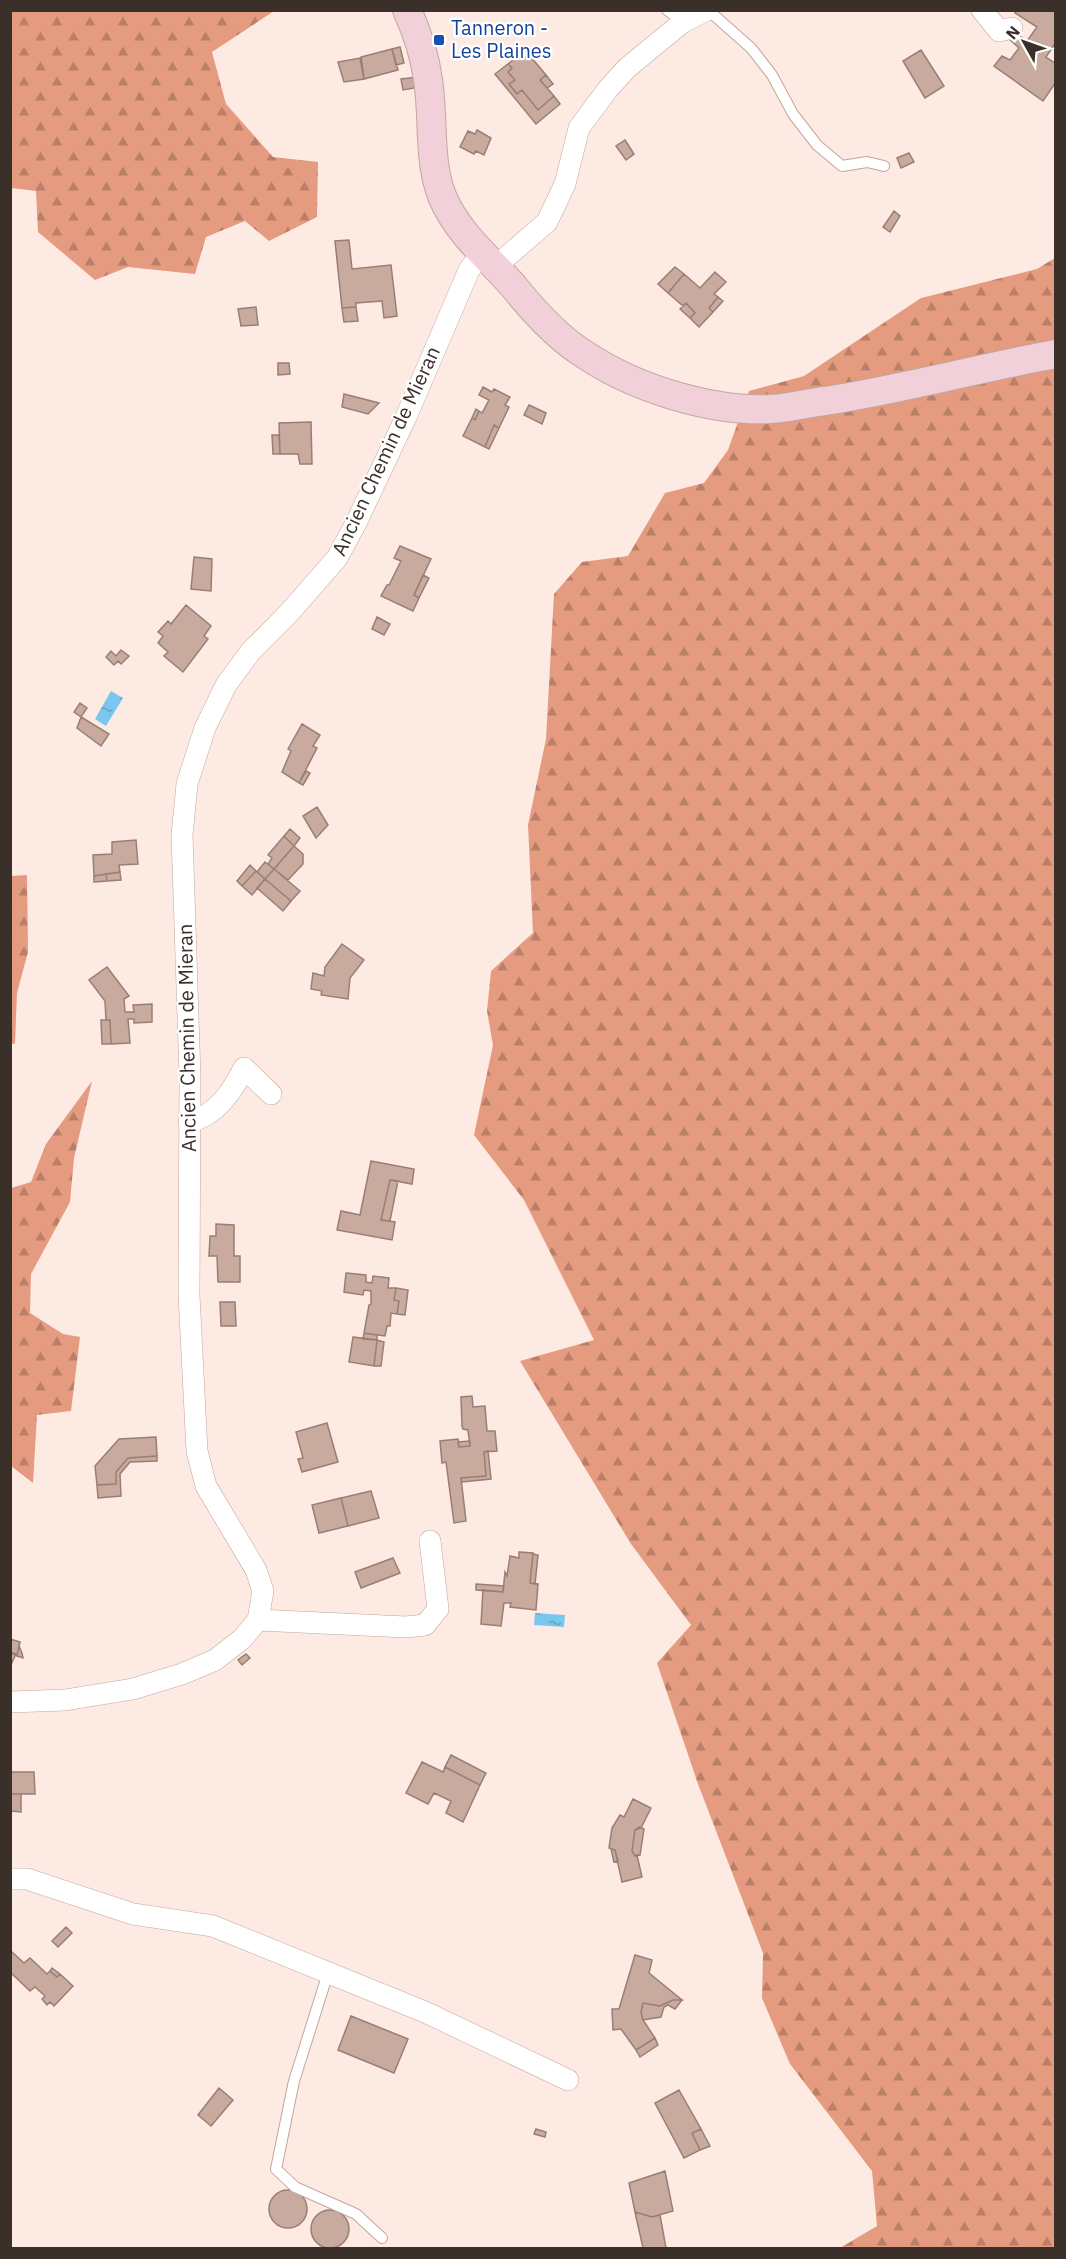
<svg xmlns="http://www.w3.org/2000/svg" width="1066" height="2259" font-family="'IBM Plex Sans',sans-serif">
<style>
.forest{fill:url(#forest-firs)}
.water{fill:url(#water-ripples)}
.building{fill:#c8aa9f;stroke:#9a7e74;stroke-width:1.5}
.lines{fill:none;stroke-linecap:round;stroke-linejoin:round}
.lane-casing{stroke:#c4a69b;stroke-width:12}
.street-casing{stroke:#c4a69b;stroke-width:22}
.secondary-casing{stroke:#c4a69b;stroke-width:30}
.lane{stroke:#fff;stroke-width:10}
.street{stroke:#fff;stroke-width:21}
.secondary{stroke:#f1d0d9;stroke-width:28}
.transit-dot{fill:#1a4fb4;stroke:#fff;stroke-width:2}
.labels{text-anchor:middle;stroke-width:4.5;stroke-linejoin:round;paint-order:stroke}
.transit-label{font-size:20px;fill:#164399;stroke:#fff;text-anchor:start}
.street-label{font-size:20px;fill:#3b2f2a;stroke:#fff}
</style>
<defs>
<pattern id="forest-firs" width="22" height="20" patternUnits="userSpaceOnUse" patternTransform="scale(1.5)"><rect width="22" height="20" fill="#e49b80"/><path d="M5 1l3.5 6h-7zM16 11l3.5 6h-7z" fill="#ba7f69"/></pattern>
<pattern id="water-ripples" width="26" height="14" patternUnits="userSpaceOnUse" patternTransform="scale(1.5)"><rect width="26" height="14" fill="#79c7ef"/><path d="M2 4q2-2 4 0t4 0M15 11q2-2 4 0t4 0" fill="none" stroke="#64a2c2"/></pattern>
</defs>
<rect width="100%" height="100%" fill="#fdeae3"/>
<path class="forest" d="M11 10 274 11 212 52 226 104 273 157 318 162 317 217 269 241 245 221 206 237 195 274 128 267 95 280 38 232 36 191 11 188Z
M1055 258V2248H840L877 2226 872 2171 790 2064 762 1998 763 1953 698 1784 657 1663 691 1625 631 1544 520 1361 594 1340 524 1200 474 1135 493 1045 487 1011 491 971 533 933 528 825 546 739 554 594 582 562 628 556 665 493 704 483 728 450 749 391 804 376 921 298 1037 269Z
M27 875 28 952 17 993 15 1044 10 1043 11 876Z
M92 1081 74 1158 70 1202 31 1274 30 1313 63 1334 80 1337 71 1411 37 1415 33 1483 11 1466V1188L31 1182 46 1144Z"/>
<path class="water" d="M111 691 123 698 106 726 95 719Z
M535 1613 565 1615 564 1627 534 1625Z"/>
<path class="building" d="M1016 10 1056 11V42L1046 57 1056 64V82L1043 101 994 66 1002 56 1010 60 1019 48 1008 38 1014 32 1027 41 1037 27 1015 13Z
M400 47 404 63 396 65 392 49Z
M392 49 398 70 364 79 361 57Z
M921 50 944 86 925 98 903 61Z
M523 53 526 58 530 56 546 75 540 80 554 96 538 110 522 90 517 94 509 84 515 80 508 72 512 68 508 64Z
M360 58 364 79 344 82 338 62Z
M508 64 512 68 508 72 515 80 509 84 517 94 522 90 538 110 554 96 560 104 536 124 495 74Z
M546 75 553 84 547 88 540 80Z
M419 77 420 87 403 90 401 79Z
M477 130 491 138 484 155 476 151 474 154 460 147 468 131 475 134Z
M625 140 634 154 626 160 616 146Z
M909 153 914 162 901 168 897 158Z
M894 211 900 216 890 232 883 227Z
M349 240 352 269 391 265 397 316 384 318 382 301 356 303V307L342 308 335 241Z
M675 267 684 274 668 293 658 284Z
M715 272 726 282 714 294 718 297 709 308 713 312 699 327 690 318 695 313 686 303 683 306 668 293 684 274 700 288Z
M718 297 723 301 713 312 709 308Z
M686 303 695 313 690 318 680 309Z
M256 307 258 325 241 326 238 309Z
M356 307 358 321 344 322 342 308Z
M278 363H289L290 374 278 375Z
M483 387 492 392 494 389 510 397 505 405 509 407 499 428 494 425 485 447 463 436 472 418 475 420 479 411 482 413 489 400 479 395Z
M344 394 379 403 368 414 342 407Z
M529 405 546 413 542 424 524 415Z
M476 409 479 411 475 420 472 418Z
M311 422 312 464H300L298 454H280L279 423Z
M494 425 499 428 489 449 485 447Z
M272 435H279L280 454H273Z
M400 546 431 559 414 595 419 598 413 611 381 596 387 585H389L401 561 394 558Z
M194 557 212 559 211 591 191 589Z
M423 575 429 578 419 598 414 595Z
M186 605 211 626 204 636 208 639 183 672 164 656 168 652 158 643 163 636 158 632 168 621 171 624Z
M377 617 390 624 384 635 372 629Z
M121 650 129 656 121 664 118 661 114 665 106 657 111 651 116 656Z
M80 703 87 708 81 717 74 712Z
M81 717 109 734 101 746 77 728Z
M302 724 320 735 313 746 317 748 299 783 282 772 291 751 288 749Z
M306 771 310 773 303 785 299 783Z
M317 807 328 825 316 838 303 816Z
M290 829 300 838 294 846 284 836Z
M284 836 294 846 274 869 268 864 272 858 268 855Z
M136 840 138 864 119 865 120 872 94 876 93 855 112 854V842Z
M294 846 303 854V864L288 880 274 869Z
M265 862 274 869 265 879 257 872Z
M250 865 256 871 242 886 237 881Z
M274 869 300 891 291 901 265 879Z
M256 871 265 879 252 895 242 886Z
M120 872 121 880 107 881 106 874Z
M106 874 107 881 94 882V876Z
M265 879 291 901 283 911 257 888Z
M342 944 364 960 350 978 348 999 321 995 322 991 311 989 313 973 324 976 325 967Z
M107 967 129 996 124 999 125 1012H134L133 1005 152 1004V1022L134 1023V1019H128L130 1043 111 1044 110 1020H106L105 1001 89 980Z
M101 1020H110L111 1044H102Z
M371 1161 414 1169 412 1184 390 1180 381 1220 395 1222 392 1240 337 1230 341 1211 360 1215Z
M390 1180 398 1181 390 1221 381 1220Z
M216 1224 234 1225V1256H240V1282H218L217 1256H209L210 1236H216Z
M346 1273 366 1275V1282L372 1283 373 1276 389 1278 388 1288H396L394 1300 399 1301 397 1314 391 1313 390 1326H387L385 1336 364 1333 369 1305 371 1304V1291L364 1290 363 1295 344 1292Z
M396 1288 408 1290 405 1315 397 1314 399 1301 394 1300Z
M220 1302H235L236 1326H221Z
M364 1333 377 1335V1340L363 1339Z
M353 1337 377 1340 374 1366 349 1362Z
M377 1340 384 1342 381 1366H374Z
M472 1396 473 1407 485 1406 487 1431H495L497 1451 484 1452 486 1476 461 1478 466 1521 454 1523 446 1462 442 1463 440 1441 458 1439 459 1447 470 1446 468 1430 463 1429 462 1426 461 1397Z
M327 1423 338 1462 302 1472 298 1459 303 1458 296 1432Z
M156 1437 157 1456 128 1458 116 1472V1484L97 1485 95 1466 119 1439Z
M470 1441V1446L459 1447 458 1442Z
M488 1451 491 1479 462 1482 461 1478 486 1476 484 1452Z
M157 1456V1461L130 1462 120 1474 121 1496 98 1498 97 1485 116 1484V1472L128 1458Z
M371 1491 379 1518 348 1526 341 1498Z
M341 1498 348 1526 319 1533 312 1505Z
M519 1552 533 1553 530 1583 538 1584 536 1610 510 1607 511 1603H504L501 1626 481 1624 483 1590 503 1592 505 1572 507 1576 510 1556 519 1558Z
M533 1554 538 1555 535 1584 530 1583Z
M393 1558 400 1573 361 1588 355 1572Z
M476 1584 504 1586 503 1592 476 1590Z
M10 1639 20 1642 17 1656 10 1652Z
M19 1646 22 1653 23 1658 17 1656Z
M10 1652 16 1654 10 1667Z
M246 1654 250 1658 242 1665 238 1660Z
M451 1755 486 1773 480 1785 445 1767Z
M422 1762 443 1772 445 1767 480 1785 463 1822 446 1813 451 1801 434 1793 428 1804 406 1793Z
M10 1772H34L35 1794H11L10 1812Z
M11 1794H21V1812L11 1811Z
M633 1799 651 1808 641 1828 635 1830 632 1851 635 1856 637 1855 642 1877 622 1882 615 1850 609 1848 612 1828 620 1815 624 1817Z
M639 1827 644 1829 640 1855 635 1856 632 1851 635 1830Z
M611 1849 615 1850 618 1861 614 1862Z
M66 1927 72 1933 58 1947 52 1941Z
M12 1952 24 1963 30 1958 47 1974 50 1971 57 1977 60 1974 73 1986 54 2006 50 2002 47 2005 42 1999 45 1996 35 1987 30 1991 10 1972V1954Z
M635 1955 652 1960 649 1973 682 2000H673L660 2006 643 2003 641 2012 643 2020 655 2038 636 2050 621 2029 613 2030 612 2009H619Z
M52 1968 60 1974 57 1977 50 1971Z
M673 2000H682L675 2009 668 2005 664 2007 661 2017 643 2020 641 2012 643 2003 660 2006Z
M351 2016 408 2039 394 2073 338 2050Z
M655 2038 658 2045 640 2057 636 2050Z
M219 2088 233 2100 211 2126 198 2115Z
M679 2090 701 2129 692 2133 700 2150 684 2158 655 2103Z
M536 2129 546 2132 545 2137 534 2134Z
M701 2129 710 2146 700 2150 692 2133Z
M665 2171 673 2211 652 2217 635 2212 629 2183Z
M269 2209a19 19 0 1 1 38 0a19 19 0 1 1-38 0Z
M311 2229a19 19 0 1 1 38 0a19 19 0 1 1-38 0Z
M635 2212 652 2217 660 2215 666 2248H643Z"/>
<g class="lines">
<g class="lane-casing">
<path id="lane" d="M667 10 683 22
M708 10 751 48 772 75 793 114 817 145 842 166 867 162 884 166
M328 1973 294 2081 276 2169 295 2187 356 2214 382 2238"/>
</g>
<g class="street-casing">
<path id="street" d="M982 10 999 31 1012 28
M496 266 547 222 565 184 579 128 608 89 627 68 683 22 707 10
M189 1122C217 1115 232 1092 244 1068L271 1094
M258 1620 406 1627 425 1625 438 1609 430 1541
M10 1702 65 1700 133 1689 182 1674 215 1660 242 1639 258 1620 263 1591 256 1570 206 1486 197 1451 189 1295 190 1077 182 835 187 784 205 728 226 685 251 651 289 613 337 558 356 523 406 417 469 270 482 253
M10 1879H27L133 1914 213 1926 425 2012 568 2080"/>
</g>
<g class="secondary-casing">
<path id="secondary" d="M407 10C417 32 425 56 428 80 434 117 428 160 442 196 457 233 490 259 515 288 535 313 559 339 587 356 637 389 712 412 771 409 789 408 807 403 825 401 903 389 978 368 1056 354"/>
</g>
<use href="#lane" class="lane"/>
<use href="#street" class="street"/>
<use href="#secondary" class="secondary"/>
</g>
<rect class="transit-dot" x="433" y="34" width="12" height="12" rx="3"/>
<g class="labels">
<g class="transit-label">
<text x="451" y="35">Tanneron -<tspan x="451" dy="23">Les Plaines</tspan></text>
</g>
<g class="street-label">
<text transform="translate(386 451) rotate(-65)" y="7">Ancien Chemin de Mieran</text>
<text transform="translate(187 1038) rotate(-91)" y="7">Ancien Chemin de Mieran</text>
</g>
</g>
<rect width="1066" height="2259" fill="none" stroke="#3b2f2a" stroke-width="24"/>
<g transform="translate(1024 42) rotate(310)" stroke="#ffffff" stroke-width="4.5" paint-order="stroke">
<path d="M0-4.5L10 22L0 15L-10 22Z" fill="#3b2f2a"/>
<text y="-9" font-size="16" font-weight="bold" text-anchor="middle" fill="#3b2f2a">N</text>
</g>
</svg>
